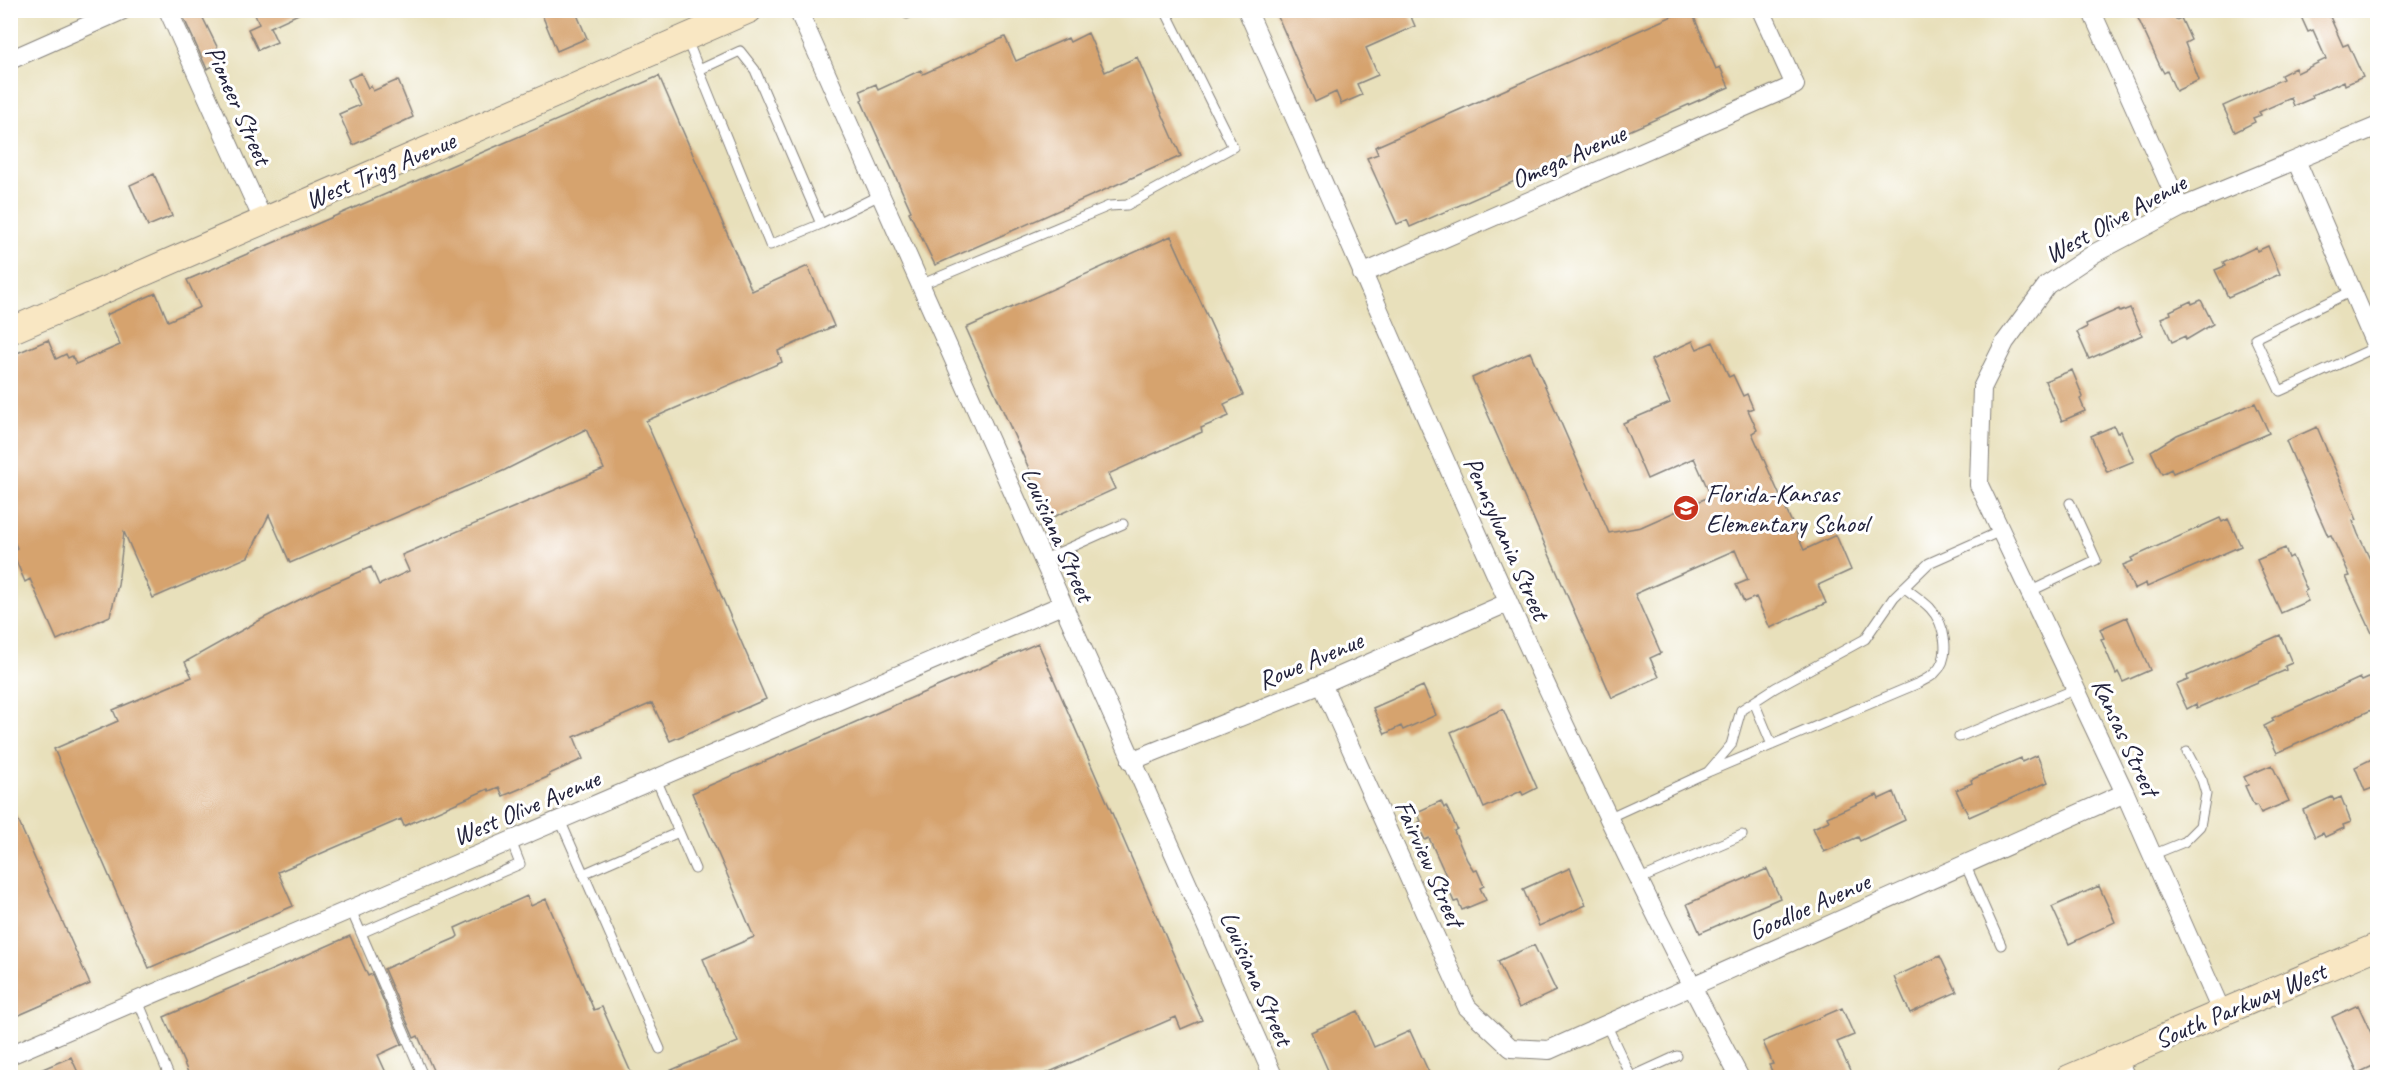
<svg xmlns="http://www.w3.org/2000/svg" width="2388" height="1088" font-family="Caveat,sans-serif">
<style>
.building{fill:#d6a36e}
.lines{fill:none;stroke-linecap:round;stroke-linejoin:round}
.lane-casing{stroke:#85817b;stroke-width:11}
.street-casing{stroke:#85817b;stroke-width:20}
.secondary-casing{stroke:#85817b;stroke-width:28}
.lane{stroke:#fff;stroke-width:9}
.street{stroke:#fff;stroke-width:18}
.secondary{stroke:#f9e7c3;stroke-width:26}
.labels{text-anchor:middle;stroke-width:6;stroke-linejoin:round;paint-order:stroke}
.street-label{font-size:26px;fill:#22223b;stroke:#fff}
.poi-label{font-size:26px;fill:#22223b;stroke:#fff;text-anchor:start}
</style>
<rect width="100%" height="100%" fill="#fff"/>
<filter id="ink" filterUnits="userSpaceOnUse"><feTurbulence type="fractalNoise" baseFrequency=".0167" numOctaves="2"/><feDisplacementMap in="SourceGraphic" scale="12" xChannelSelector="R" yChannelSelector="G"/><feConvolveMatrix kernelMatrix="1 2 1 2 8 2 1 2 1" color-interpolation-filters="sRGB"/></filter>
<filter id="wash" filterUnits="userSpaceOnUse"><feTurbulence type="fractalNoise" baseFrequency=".008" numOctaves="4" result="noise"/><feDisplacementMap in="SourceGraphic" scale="24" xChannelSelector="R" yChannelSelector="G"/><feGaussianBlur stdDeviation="1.35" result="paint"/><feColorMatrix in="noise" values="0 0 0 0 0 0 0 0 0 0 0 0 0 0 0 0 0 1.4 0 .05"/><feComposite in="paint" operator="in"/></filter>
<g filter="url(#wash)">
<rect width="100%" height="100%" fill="#e8e0bb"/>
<g id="blocks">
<path class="building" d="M190 10H199L224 61 207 69 182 14Z
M253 10H307L270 27 277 42 258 50 248 29 259 24Z
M540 10H575L587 38 557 51Z
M1275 10H1408L1415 26 1366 48 1378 75 1357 84 1362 95 1341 104 1336 92 1315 102Z
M1686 10H1691L1716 69 1720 67 1729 87 1410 227 1407 220 1397 224 1367 158 1378 154 1375 147Z
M2150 10H2171L2176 20 2181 18 2191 40 2185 43 2199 80 2176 91 2167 71 2164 73 2160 66 2137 16Z
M2298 10H2327L2343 46 2348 44 2363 77 2345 85 2344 81 2312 95 2313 98 2294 106 2291 98 2259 112 2261 115 2253 118 2255 122 2235 132 2223 106 2283 79 2281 75 2295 68 2297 73 2326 59 2313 30 2308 32Z
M1088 33 1105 72 1137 57 1181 156 935 265 909 212 911 211 861 100 863 99 860 91 876 84 878 90 921 70 923 74 1005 37 1016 61 1068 38 1070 42Z
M361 73 368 88 371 86 373 91 398 80 413 117 353 145 339 114 360 105 348 79Z
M659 76 752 291 808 266 834 326 778 351 782 362 646 421 766 699 670 741 652 703 574 737 583 759 549 774 550 776 503 796 499 787 489 791 488 789 404 826 401 819 278 872 293 906 149 968 54 749 118 721 113 710 192 677 185 662 262 619 320 589 371 567 379 585 409 571 402 555 604 469 586 429 505 470 290 563 269 515 248 557 153 598 124 532 118 585 110 616 57 640 30 579 25 582 12 551 17 548 10 533V356L48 340 56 359 66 354 68 358 72 356 76 364 120 345 106 315 156 293 168 321 200 307 187 280Z
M154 174 172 216 148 226 130 185Z
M1171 236 1243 395 1224 404 1229 416 1201 428 1202 432 1108 474 1115 489 1049 519 1028 472 1030 471 966 328Z
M2268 246 2280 274 2228 297 2215 270 2225 266 2223 263 2256 247 2257 251Z
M2201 300 2213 324 2186 340 2185 336 2172 342 2161 318 2171 314 2170 311 2191 301 2192 304Z
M2130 308 2142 335 2089 359 2077 332 2087 327 2086 324 2119 309 2120 312Z
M1693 341 1697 349 1713 342 1729 377 1733 375 1743 396 1747 394 1753 408 1748 410 1757 430 1752 433 1804 550 1836 535 1851 570 1818 585 1826 603 1770 628 1756 597 1744 602 1736 585 1748 580 1735 550 1635 594 1661 653 1650 658 1659 677 1612 698 1472 378 1530 352 1609 533 1641 527 1711 496 1694 458 1647 479 1623 423 1670 403 1651 360Z
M2072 370 2083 397 2080 399 2085 411 2062 421 2045 381Z
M2255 403 2269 433 2173 473 2171 469 2162 474 2151 451 2177 435Z
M2114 426 2117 433 2121 431 2134 461 2107 472 2091 436Z
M2317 427 2357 520 2353 521 2358 534 2378 576V646L2346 577 2350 576 2346 567 2331 535 2328 536 2286 441Z
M2220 518 2222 522 2228 519 2241 546 2147 587 2146 583 2134 589 2123 565 2133 561 2131 558Z
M2285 548 2289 558 2292 556 2307 590 2304 592 2308 601 2281 613 2257 560Z
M2127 617 2150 670 2123 682 2118 672 2116 674 2101 639 2104 638 2100 629Z
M2280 635 2292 663 2285 666 2286 670 2211 702 2197 708 2196 704 2187 709 2176 685 2188 680 2187 676Z
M1038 643 1202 1020 1181 1029 1176 1017 1038 1077H655L738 1042 703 959 754 937 692 793Z
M2378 674V707L2277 753 2264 726 2274 721 2272 718 2360 678 2362 681Z
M1423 686 1436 715 1403 730 1401 726 1385 734 1373 708Z
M1503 709 1537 788 1523 795 1521 791 1484 808 1451 732Z
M2037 755 2048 782 1969 817 1956 790 1972 783 1971 780 1984 774 2021 758 2022 762Z
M2378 756V786L2365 791 2355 767Z
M2272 765 2289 801 2261 813 2257 805 2254 806 2245 786 2248 785 2244 777Z
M1894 792 1905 820 1860 841 1858 837 1824 852 1813 828 1829 821 1827 817 1877 795 1879 799Z
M2332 797 2334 800 2341 797 2351 822 2343 825 2344 828 2325 837 2323 833 2315 837 2303 810Z
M1441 801 1444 808 1446 806 1457 829 1454 831 1467 860 1474 871 1477 870 1484 886 1480 888 1486 900 1462 910 1458 901 1454 902 1445 881 1448 880 1429 838 1425 840 1417 823 1421 821 1417 812Z
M10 802 90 984 10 1019Z
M1570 868 1586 905 1539 926 1523 889Z
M1767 869 1780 898 1700 933 1687 904Z
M2099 886 2115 922 2069 944 2052 907Z
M527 896 531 906 546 899 594 1010 602 1007 633 1077H436L418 1036 414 1038 384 969 456 938 458 936 455 928Z
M350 936 368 976 372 974 402 1044 378 1055 388 1077H190L164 1017Z
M1534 945 1556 991 1519 1008 1498 961Z
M1940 956 1957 992 1910 1013 1894 977Z
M2358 1005 2378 1048V1054L2372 1057 2375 1065 2358 1073 2332 1017Z
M1842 1008 1854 1035 1837 1042 1853 1077H1775L1769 1065 1773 1064 1763 1042Z
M1358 1011 1374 1047 1410 1031 1431 1077H1331L1311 1032Z
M71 1057 80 1077H24Z"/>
</g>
</g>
<g filter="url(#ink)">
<use href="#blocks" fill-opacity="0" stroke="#85817b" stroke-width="1.5"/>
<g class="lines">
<g class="lane-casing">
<path id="lane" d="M906 10 907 14 915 10
M687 40 699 70 740 51 755 70 821 224 880 195
M699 70 770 245 821 224
M920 285 1109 206 1127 205 1233 147 1165 10
M2352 291 2255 338 2280 391 2376 347
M1042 560 1123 524
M2029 592 2096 560 2070 503
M1754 702 1772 745
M1959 737 2076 689
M1710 771 1919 683C1924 680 1931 677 1935 673 1952 657 1945 624 1930 608 1922 600 1912 594 1904 587
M656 779 695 869
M1610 817 1708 772 1731 745 1741 710 1775 688 1865 639 1894 597 1929 563 2001 531
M560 820 660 1049
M2152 855 2184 842 2200 826 2206 794 2202 780 2187 752
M1965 864 2001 945
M583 874 679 832
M1640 879 1742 835
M351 910 424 1078
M361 933 520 864 511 841
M138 1001 170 1078
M1606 1024 1631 1077 1677 1056"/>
</g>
<g class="street-casing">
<path id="street" d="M168 10 263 220
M798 10 1274 1078
M1247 10C1407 368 1555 732 1740 1078
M2091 10 2180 208
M10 60 123 10
M2296 160 2378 351
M1362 274 1795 85 1761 10
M1322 684 1467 1007 1511 1048 1549 1050 2125 793
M1131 761 1322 684 1507 603
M2222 1013 2125 793 1979 485 1982 388 2005 342 2047 285 2095 253 2180 208 2378 126
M10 1055 1062 605
M2117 1057 2126 1078"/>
</g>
<g class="secondary-casing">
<path id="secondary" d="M10 331 749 10
M2069 1078 2378 946"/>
</g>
<use href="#lane" class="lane"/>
<use href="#street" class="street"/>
<use href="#secondary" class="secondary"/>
</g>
</g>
<defs>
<g id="school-disc" transform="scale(1.35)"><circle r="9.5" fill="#c8321e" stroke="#fff"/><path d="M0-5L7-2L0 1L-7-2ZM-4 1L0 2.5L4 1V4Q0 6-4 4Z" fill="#fff"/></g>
</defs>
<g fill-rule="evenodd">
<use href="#school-disc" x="1686" y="508"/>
</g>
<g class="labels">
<g class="street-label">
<text transform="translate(239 105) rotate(66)" y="9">Pioneer Street</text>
<text transform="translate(1568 156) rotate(-24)" y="9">Omega Avenue</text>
<text transform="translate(380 170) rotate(-23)" y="9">West Trigg Avenue</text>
<text transform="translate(2115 218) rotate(-29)" y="9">West Olive Avenue</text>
<text transform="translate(1058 534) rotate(66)" y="9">Louisiana Street</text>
<text transform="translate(1507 538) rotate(66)" y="9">Pennsylvania Street</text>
<text transform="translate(1310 660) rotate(-23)" y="9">Rowe Avenue</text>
<text transform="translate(2126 737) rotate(65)" y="9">Kansas Street</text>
<text transform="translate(526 807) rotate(-23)" y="9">West Olive Avenue</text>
<text transform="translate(1430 863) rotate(66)" y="9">Fairview Street</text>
<text transform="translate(1809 906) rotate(-24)" y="9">Goodloe Avenue</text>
<text transform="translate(1257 978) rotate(66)" y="9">Louisiana Street</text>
<text transform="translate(2240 1005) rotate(-23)" y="9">South Parkway West</text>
</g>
<g class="poi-label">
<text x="1706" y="502">Florida-Kansas<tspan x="1706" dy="30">Elementary School</tspan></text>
</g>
</g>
<rect width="2388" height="1088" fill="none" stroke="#fff" stroke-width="36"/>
</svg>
